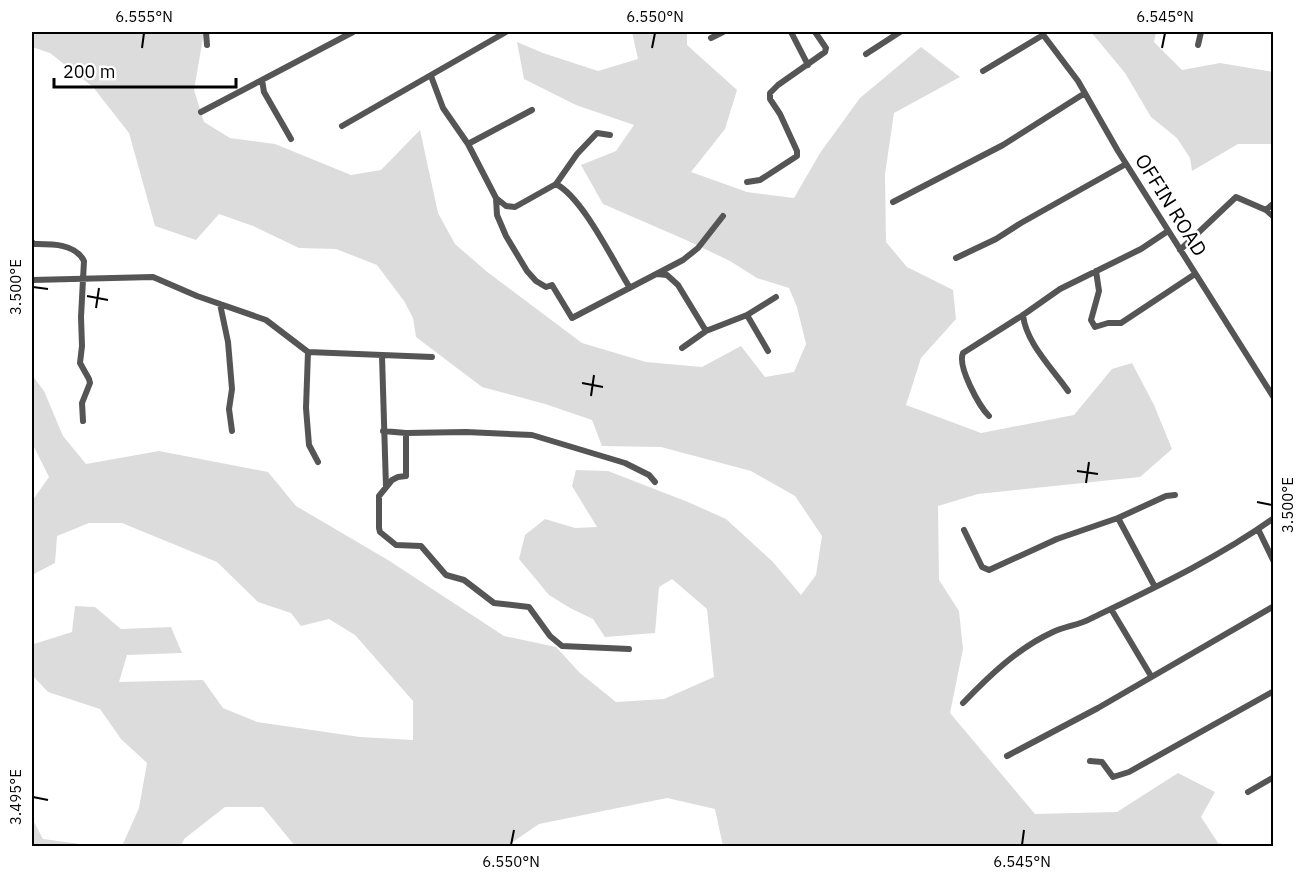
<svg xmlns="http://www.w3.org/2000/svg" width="1305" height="878" font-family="'IBM Plex Sans',sans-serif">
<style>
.green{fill:#dcdcdc}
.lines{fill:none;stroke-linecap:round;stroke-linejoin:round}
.minor{stroke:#555;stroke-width:6}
.ticks{fill:none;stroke:#000;stroke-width:2}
.labels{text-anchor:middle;stroke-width:5;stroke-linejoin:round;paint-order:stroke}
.street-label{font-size:20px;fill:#000;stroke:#fff}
.neatline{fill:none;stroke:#000;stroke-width:2}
.ticks-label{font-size:15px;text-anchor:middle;fill:#000}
</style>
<rect width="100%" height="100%" fill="#fff"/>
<path class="green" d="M32 32H204L194 90 204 122 230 138 275 144 351 175 381 170 420 130 438 213 455 244 486 271 582 343 646 362 702 367 741 346 765 377 794 372 806 344 797 307 789 288 757 278 730 261 686 240 603 204 581 165 616 151 634 125 576 105 524 79 517 42 543 53 598 71 638 59 632 32H687V45L737 90 725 129 691 172 747 192 794 198 820 153 860 98 921 47 960 77 894 113 885 174 886 242 907 267 953 290 956 319 921 358 906 405 981 433 1074 415 1112 369 1132 363 1154 405 1172 449 1140 477 978 494 938 506 939 580 959 611 963 649 950 713 1035 814 1117 812 1178 773 1215 792 1201 817 1218 843 1232 846H723L715 809 667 798 539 824 507 846H295L263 807H225L184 839 181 846H122L139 808 147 763 121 739 100 709 48 692 32 675V648L34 644 72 632 75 606 95 607 121 629 171 627 182 653 127 655 119 682 203 680 223 708 257 722 360 737 413 740V701L355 635 329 619 301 626 291 613 258 602 217 562 122 523H89L57 536 55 563 32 575V501L49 477 32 443V375L44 391 63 436 86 464 159 451 268 472 296 506 388 560 504 636 556 647 580 673 616 702 664 699 714 677 707 609 672 579 659 587 655 633 605 637 593 619 570 608 549 595 519 559 525 535 545 519 575 528 597 527 572 486 576 470 608 471 688 502 726 519 772 561 801 595 816 575 822 536 795 496 751 471 661 447 602 446 592 420 545 404 482 387 416 337 413 318 404 301 377 265 336 249 299 248 253 226 219 214 196 240 155 226 129 133 93 87 50 53 32 47Z
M1091 32H1156L1154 42 1182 70 1220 63 1273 72V144H1238L1192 171 1190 158 1177 138 1151 117 1125 73Z
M32 818 43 839 95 846H32Z"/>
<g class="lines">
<path class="minor" d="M206 32 207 45
M791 32 808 65
M1041 32 1078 81 1118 151 1274 398
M711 38 723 32
M1198 45 1201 32
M866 54 900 32
M983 71 1043 35
M431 76 443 108 468 144 496 198 497 215 506 236 527 271 536 281 546 287 552 285 572 318 683 260 698 248 723 216
M262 80 264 92 291 139
M201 112 353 32
M342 126 506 32
M468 144 532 110
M747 182 760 180 797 156V151L780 114 770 99V93L778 85 825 52 826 48 815 32
M556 184C583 198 613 261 630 288
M496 198 506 206 515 207 556 184 577 154 597 133 610 135
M893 202 1003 145 1085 93
M1266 210 1274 203
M32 242 34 244C50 244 75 243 84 261L81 317 82 346 80 363 89 379 90 383 82 403 83 421
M1180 250 1236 197 1266 210 1274 217
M956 258 996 239 1021 223 1126 164
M1096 271 1099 291 1091 320 1095 327 1108 323H1121L1195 274
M657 274 667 275 678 285 706 331
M32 280 153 277 197 296 266 320 308 352 432 357
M220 304 228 342 232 389 229 409 232 431
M747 315 768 351
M1023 315C1026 343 1052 368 1068 391
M682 348 706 331 747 315 776 297
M308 352 306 408 309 445 318 462
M382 356 386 487
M989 416C979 406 957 366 963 353L1023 315 1060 289 1141 249 1168 231
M383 431 406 433V476L398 477 392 480 379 496V528L380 532 396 545 421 546 446 575 464 580 494 603 529 607 550 636 562 646 629 649
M406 433 466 432 532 435 625 463 649 475 655 482
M1118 518 1155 587
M1258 529 1274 562
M964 530 982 567 989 570 1057 539 1118 518 1166 496 1175 495
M1111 609 1151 676
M963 703C990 675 1018 648 1053 632 1066 626 1080 625 1092 618 1154 588 1218 558 1274 518
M1007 756 1098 708 1274 606
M1090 761 1102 762 1113 777 1129 772 1274 691
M1248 792 1274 777"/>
</g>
<path class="ticks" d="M142 48 144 33M652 48 655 33M1162 48 1165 33M33 287 48 289M87 296 108 300M96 308 99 288M582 383 603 387M591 396 594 375M1077 471 1098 474M1086 483 1089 462M1257 502 1272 505M33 797 48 800M511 845 514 830M1022 845 1024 830"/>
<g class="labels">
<g class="street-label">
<text transform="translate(1171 205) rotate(58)" y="7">OFFIN ROAD</text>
</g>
</g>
<rect width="1305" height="878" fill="none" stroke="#ffffff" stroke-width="66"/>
<path d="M54 78v9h182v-9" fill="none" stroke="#000000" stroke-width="3"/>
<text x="63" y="78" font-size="18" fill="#000000" stroke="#ffffff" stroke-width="4.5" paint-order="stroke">200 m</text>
<rect x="33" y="33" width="1239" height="812" class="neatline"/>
<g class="ticks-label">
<text x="144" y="22">6.555°N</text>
<text x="655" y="22">6.550°N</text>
<text x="1165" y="22">6.545°N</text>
<text transform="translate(16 287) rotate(-90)" y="5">3.500°E</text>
<text transform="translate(1288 505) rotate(-90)" y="5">3.500°E</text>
<text transform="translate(16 797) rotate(-90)" y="5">3.495°E</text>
<text x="511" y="867">6.550°N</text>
<text x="1022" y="867">6.545°N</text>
</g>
</svg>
